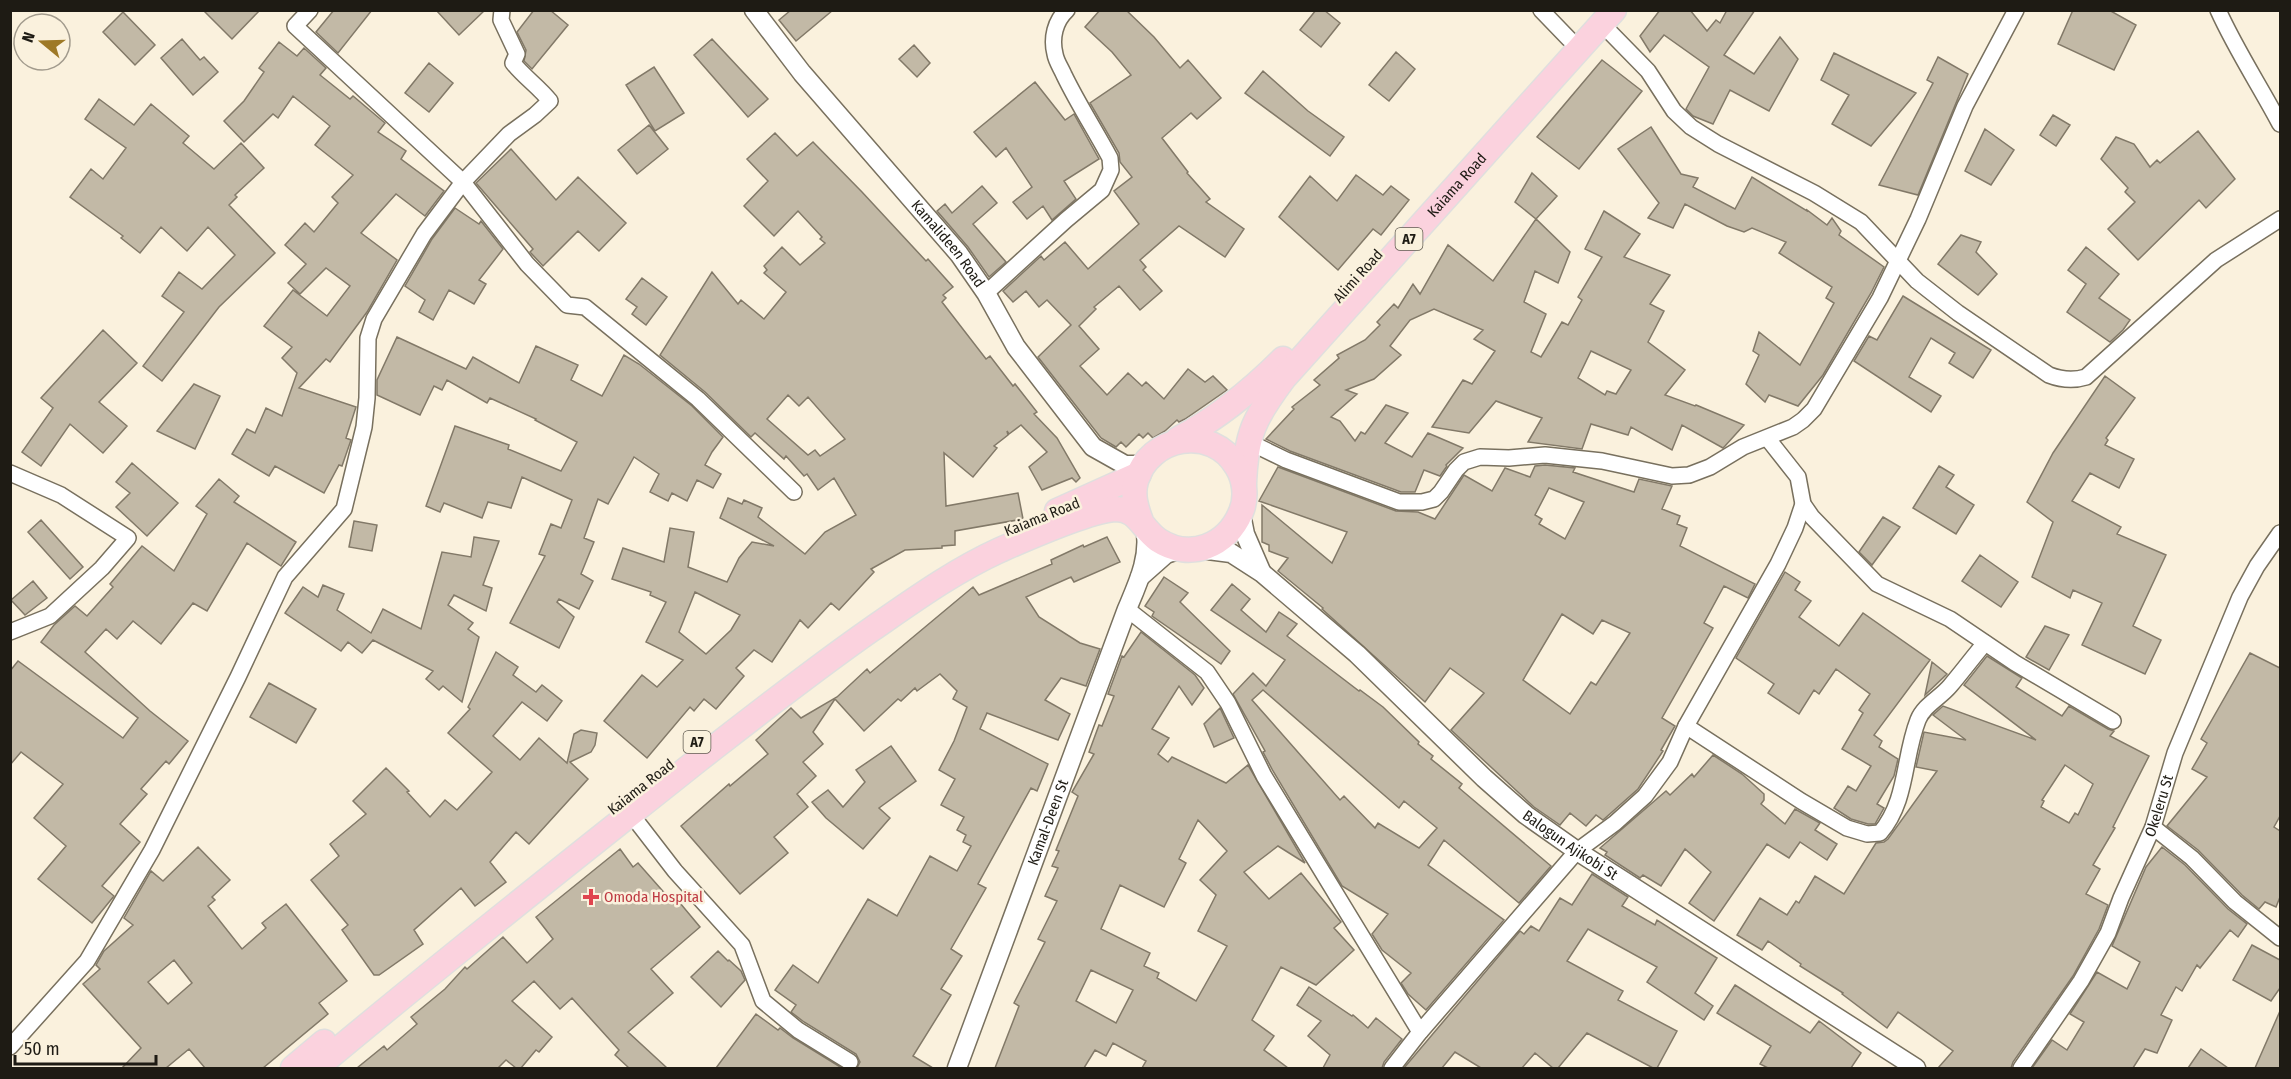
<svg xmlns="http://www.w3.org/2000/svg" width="2291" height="1079" font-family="'Fira Sans Condensed',sans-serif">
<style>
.building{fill:#c2b9a6;stroke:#827968;stroke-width:1.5;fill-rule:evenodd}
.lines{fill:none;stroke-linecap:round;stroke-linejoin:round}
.minor-casing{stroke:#78705e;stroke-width:18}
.tertiary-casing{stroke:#78705e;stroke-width:21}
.trunk-casing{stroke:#e0dfde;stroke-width:27}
.minor{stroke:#fff;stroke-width:15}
.tertiary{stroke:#fff;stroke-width:18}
.trunk{stroke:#fbd2de;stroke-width:24}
.health-dot{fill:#e0444e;stroke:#faf1dd;stroke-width:2}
.labels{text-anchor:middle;stroke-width:5;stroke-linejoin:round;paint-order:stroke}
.shield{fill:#faf1dd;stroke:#605b50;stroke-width:1.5}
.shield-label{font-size:14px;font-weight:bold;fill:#1e1b14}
.street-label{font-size:15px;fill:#1e1b14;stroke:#faf1dd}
.health-label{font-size:15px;fill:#be3a42;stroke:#faf1dd;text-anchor:start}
</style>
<rect width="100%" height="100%" fill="#faf1dd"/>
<path class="building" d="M203 10H260L232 39Z
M334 10H372L338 53 316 32Z
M436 10H485L459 35Z
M534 10H550L568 25 532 69 524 61 526 50 517 32Z
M791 10H833L796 41 779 20Z
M1100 10H1126L1154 37 1180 68 1188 60 1221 98 1197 119 1191 113 1162 138 1188 172 1187 173 1210 199 1206 202 1244 229 1225 257 1179 226 1140 260 1146 267 1143 270 1162 291 1140 310 1119 286 1094 307 1096 309 1079 326 1099 349 1080 366 1107 395 1128 373 1142 386 1146 382 1164 399 1188 369 1205 382 1213 376 1227 390 1185 419 1179 422 1177 420 1165 431 1153 438 1148 433 1143 438 1139 434 1126 447 1121 442 1116 447 1101 438 1038 357 1071 325 1047 300 1039 307 1026 291 1013 302 1003 291 1041 256 1044 260 1065 242 1088 269 1139 224 1114 191 1132 177 1120 162 1119 153 1090 103 1131 75 1112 52 1085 27Z
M1316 10H1324L1340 23 1321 47 1300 30Z
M1660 10H1690L1707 31 1716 20 1720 23 1727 10H1755L1724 55 1754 74 1780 37 1798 59 1769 111 1730 90 1713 124 1693 116 1686 109 1709 67 1664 35 1650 52 1640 36Z
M2073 10H2109L2136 25 2114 70 2058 44Z
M123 12 155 45 135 65 103 32Z
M182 39 200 60 204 57 218 72 193 95 161 58Z
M712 39 768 99 748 117 694 55Z
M279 42 297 56 304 48 326 68 320 75 350 99 353 96 385 123 378 132 406 151 401 159 444 191 425 216 396 194 361 233 397 260 367 312 330 362 326 359 299 388 356 407 346 438 351 440 342 466 339 465 324 493 275 466 269 476 232 454 247 429 255 433 266 408 282 416 297 373 282 358 292 347 264 326 293 290 327 316 350 286 326 268 300 294 288 283 306 264 285 245 305 223 314 232 338 203 332 197 353 175 315 145 330 126 293 96 278 118 273 114 244 142 224 121 244 101 264 72 259 68Z
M914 45 930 63 917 77 899 59Z
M1396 52 1415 69 1389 101 1369 85Z
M1834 53 1916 93 1871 146 1832 124 1849 95 1821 80Z
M1938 57 1968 74 1918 195 1879 185 1933 83 1927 80Z
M1602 60 1642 91 1579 169 1537 137Z
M429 63 453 83 429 112 405 93Z
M654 67 684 113 655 131 626 85Z
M1263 71 1308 111 1344 137 1330 156 1245 93Z
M1035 82 1065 120 1074 114 1099 159 1064 181 1076 199 1052 220 1043 206 1027 219 1013 202 1032 187 1006 148 996 157 974 132Z
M99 99 134 125 151 104 189 136 183 143 214 169 241 143 264 168 235 195 237 197 229 205 275 253 219 307 162 381 143 366 184 312 162 296 179 272 202 289 235 255 208 227 187 251 161 227 140 253 121 238 123 236 70 197 91 169 103 179 126 148 85 119Z
M2053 115 2070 125 2056 146 2040 135Z
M649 125 668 149 637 174 618 150Z
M1651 127 1681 174 1698 178 1693 187 1735 209 1752 177 1807 211V210L1827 225 1832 218 1841 231 1839 235 1884 267 1871 293 1823 375 1798 406 1769 395 1765 402 1746 384 1759 355 1753 351 1759 332 1800 365 1834 303 1826 298 1832 287 1779 253 1786 242 1752 228 1744 232 1727 226 1685 204 1673 228 1648 218 1659 203 1618 149Z
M1985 129 2014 150 1991 185 1965 171Z
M2198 131 2235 179 2206 208 2199 200 2138 260 2108 229 2135 202 2125 192 2128 188 2101 159 2116 137 2134 144 2150 167 2157 160 2160 163Z
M775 133 797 156 813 142 862 192 926 261 928 259 953 287 943 295 946 298 942 302 986 359 990 356 1013 386 1015 384 1037 412 1034 414 1057 438 1080 478 1076 482 1072 478 1042 490 1029 467 1047 452 1021 425 1009 434 1007 431 1008 435 994 446 997 448 973 477 944 453 946 506 1018 493 1023 519 955 531V545L942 546V548L905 550 871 569 874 572 839 610 831 603 808 628 800 620 772 662 754 650 736 668 744 676 716 709 704 699 694 711 690 707 647 758 604 721 642 675 657 687 683 660 646 642 666 602 650 595 651 592 612 579 623 548 664 562 670 528 694 532 688 567 727 582 739 558 752 542 774 546 720 518 728 498 742 504 744 500 762 508 758 517 805 554 825 532 856 515 834 478 818 490 807 474 804 476 786 456 784 459 755 433 751 437 705 392 660 355 712 272 738 304 741 300 764 319 786 292 764 273 767 270 764 266 782 247 800 265 825 243 820 239 822 237 798 211 774 236 744 206 768 181 747 159ZM788 395 799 406 808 397 845 439 820 456 815 450 808 455 767 419ZM695 592 740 615 731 630 706 654 679 632Z
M511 149 556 200 578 177 626 223 599 251 578 231 543 266 530 252 533 249 476 183Z
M1532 173 1557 196 1536 219 1515 202Z
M1356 175 1383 195 1391 186 1409 200 1381 235 1373 229 1338 270 1279 217 1310 176 1337 201Z
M982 186 997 203 973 224 1006 262 989 277 968 247 937 211 945 204 952 213Z
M455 208 479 224 481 221 503 249 479 280 486 284 474 304 449 290 433 320 419 312 425 300 405 286 432 239Z
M1604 211 1640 234 1624 257 1670 275 1650 304 1664 311 1648 342 1685 370 1665 395 1695 406 1696 405 1744 425 1725 446 1723 448 1682 425 1672 450 1631 427 1628 435 1591 424 1582 449 1528 442 1542 418 1496 401 1469 433 1432 427 1463 380 1472 384 1495 351 1474 339 1483 330 1434 309 1410 320 1390 346 1401 355 1374 379 1346 390 1357 394 1331 417 1340 421 1355 441 1361 432 1365 434 1386 405 1408 413 1385 443 1412 457 1428 433 1463 448 1446 465 1447 466 1440 476 1424 470 1415 492H1401L1290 451 1266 439 1294 409 1292 407 1320 385 1314 380 1339 358 1337 355 1365 340 1380 325 1377 322 1394 304 1398 308 1413 284 1420 294 1448 245 1493 281 1536 219 1570 252 1558 283 1535 271 1524 302 1546 314 1531 352 1541 357 1562 322 1568 325 1582 300 1578 297 1602 257 1585 249ZM1591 351 1631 370 1616 394 1607 391 1605 395 1578 378Z
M1961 235 1981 242 1976 252 1997 274 1978 295 1938 264Z
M2086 247 2119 274 2099 298 2130 320 2123 330 2110 342 2067 312 2086 284 2068 270Z
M642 278 667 297 646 325 632 314 637 307 626 299Z
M1903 296 1991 350 1973 378 1949 363 1955 353 1931 338 1909 377 1941 396 1931 412 1854 361 1869 336 1877 340Z
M103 330 137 363 99 402 127 426 103 453 70 424 41 466 22 452 53 408 41 398Z
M397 337 466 369 473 357 519 383 536 346 578 365 571 380 602 396 624 355 639 364 692 406 723 437 712 452 705 465 721 474 713 488 697 480 687 501 672 493 668 501 650 492 659 474 634 457 608 504 598 499 584 538 594 542 581 574 593 581 579 609 559 599 557 602 574 617 559 648 510 623 545 556 539 554 551 524 561 528 572 500 522 477 511 508 488 502 482 518 444 503 440 512 426 506 455 426 509 445 508 449 561 471 577 442 535 420 536 419 490 398 487 403 447 380 442 390 434 386 420 415 377 395V380Z
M2105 376 2135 398 2106 438 2108 440 2105 445 2134 459 2119 488 2090 473 2072 501 2121 527 2117 534 2166 555 2133 626 2161 640 2145 674 2082 645 2102 603 2073 590 2070 598 2032 577 2053 522 2027 502 2053 453Z
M194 384 220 396 195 449 157 431Z
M132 463 178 503 147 536 116 507 130 493 116 482Z
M1545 465 1575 468 1573 472 1634 492 1639 479 1672 486 1662 509 1680 516 1677 524 1687 528 1680 546 1755 584 1748 598 1724 586 1704 623 1713 628 1662 718 1675 726 1661 750 1663 751 1638 789 1603 820 1596 815 1586 826 1570 813 1560 825 1534 807 1451 730 1484 693 1450 668 1425 702 1322 609 1323 608 1278 571 1288 558 1269 551V545L1262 542V505L1332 563 1347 532 1259 501 1278 467 1396 511 1418 512 1435 519 1464 475 1492 491 1505 468 1530 477 1535 466ZM1549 488 1584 502 1565 539 1539 524 1542 519 1535 515ZM1562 614 1593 634 1602 620 1630 633 1596 685 1591 682 1570 714 1523 680Z
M1939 466 1954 475 1946 487 1974 505 1956 534 1913 508Z
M219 479 239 496 234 502 296 542 281 566 247 543 207 611 193 603 161 644 133 621 117 639 106 629 85 652 150 711 188 741 169 764 166 761 141 789 147 794 120 824 140 842 102 886 114 896 92 923 38 879 66 846 34 818 63 784 21 752 10 765V671L18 661 123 738 138 718 41 642 54 625 75 606 87 616 113 587 110 584 142 546 174 571 207 514 196 506Z
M1883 517 1900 527 1872 565 1859 552Z
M41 520 83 567 70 579 28 532Z
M354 521 377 525 372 551 349 547Z
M474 537 499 541 483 585 492 588 486 611 454 595 448 605 473 623 468 629 479 637 462 702 443 686 439 690 426 679 433 671 373 640 362 653 348 642 341 651 285 613 303 587 318 597 323 585 344 594 337 610 371 633 383 609 421 629 442 552 471 557Z
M1107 537 1120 562 1074 582 1071 577 1026 597 1039 617 1080 643 1100 649 1086 686 1061 678 1045 700 1070 714 1058 740 987 713 980 729 1048 764 1037 791 1031 788 978 884 986 888 951 949 962 956 941 989 951 995 913 1056 933 1068H857L860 1062 856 1054 804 1022 791 1012 796 1005 775 990 793 965 818 983 868 899 897 916 930 856 957 871 971 846 963 842 966 835 957 830 964 817 941 805 955 779 939 770 954 741 967 707 953 699 957 691 940 674 917 691 915 688 901 701 898 699 864 731 835 699 813 732 823 744 803 762 816 776 797 794 808 807 774 837 788 853 740 894 681 826 729 784 730 786 768 754 756 740 791 708 801 718 837 697 867 669 870 673 973 587 979 595 1052 564 1051 560 1083 545 1084 547Z
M1980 555 2018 582 2001 607 1962 581Z
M1785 572 1800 582 1795 590 1811 601 1799 617 1839 646 1863 613 1930 660 1874 735 1882 741 1879 747 1898 759 1894 776 1877 804 1884 808 1875 824H1868L1851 819 1834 808 1848 786 1856 791 1871 766 1842 749 1863 713 1859 710 1870 694 1836 669 1819 694 1814 690 1799 714 1768 693 1774 684 1736 658Z
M1164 577 1188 593 1180 602 1230 651 1221 664 1152 616 1154 612 1145 606Z
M33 581 47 598 25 615 11 600Z
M1232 584 1250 599 1241 610 1266 632 1279 612 1297 624 1287 636 1359 691 1360 690 1383 707 1419 742 1418 744 1433 756 1431 759 1462 784 1459 788 1551 866 1519 903 1444 840 1428 865 1504 920 1426 1010 1408 994 1401 983 1411 973 1382 950 1372 934 1388 914 1342 886 1273 771 1263 752 1265 751 1233 694 1253 673 1266 686 1285 660 1211 610ZM1263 690 1399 808 1404 801 1437 828 1419 848 1378 823 1375 828 1344 796 1340 800 1252 700Z
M2045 626 2069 635 2049 670 2026 657Z
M1141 632 1195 675 1204 688 1192 705 1179 686 1152 729 1169 738 1158 754 1168 762 1172 757 1226 783 1248 765 1305 863 1278 846 1244 872 1269 899 1301 873 1341 922 1334 928 1354 950 1316 985 1281 967 1252 1020 1274 1036 1264 1050 1288 1068H1142L1146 1061 1113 1043 1106 1056 1095 1050 1084 1068H995L1019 1006 1014 1003 1045 942 1038 939 1057 901 1045 896 1058 868 1052 866 1059 851 1056 850 1078 796 1072 792 1094 754 1089 752 1099 725 1102 726 1114 696 1108 694 1122 656 1124 657ZM1198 820 1227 851 1200 880 1216 895 1198 931 1227 946 1196 1001 1157 978 1159 973 1144 966 1150 953 1101 929 1120 885 1164 907 1186 863 1179 859ZM1091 970 1133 990 1116 1023 1076 1001Z
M496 652 518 667 513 675 536 692 542 685 562 701 547 721 522 702 493 736 520 760 539 738 567 763 574 734 581 730 597 733 595 745 591 752 570 762 588 779 529 844 516 832 490 862 506 882 475 906 461 888 414 930 423 944 379 975H374L342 930 348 925 311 880 339 856 330 844 366 814 353 801 386 768 409 791 407 792 430 817 445 800 457 810 492 772 448 733 470 709 468 707Z
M2250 653 2280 668V816L2274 827 2280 831V897L2276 907 2265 902 2259 909 2242 895 2198 850 2167 826 2207 777 2192 769 2207 743 2201 739Z
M1987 656 2022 678 2016 687 2062 716 2069 706 2108 729 2114 731 2110 736 2149 756 2113 827 2115 828 2093 865 2100 869 2086 894 2108 905 2099 929 2073 976 2013 1062 2011 1068H1938L1953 1051 1898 1012 1887 1028 1842 994 1843 993 1800 966 1801 964 1768 941 1762 950 1737 935 1760 898 1787 915 1796 901 1799 903 1815 876 1844 894 1876 843 1884 842 1888 839 1937 771 1916 767 1924 732 1966 740 1933 715 1943 706 2036 740 1964 685ZM2065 765 2093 784 2078 815 2075 813 2069 823 2041 807 2044 801 2042 800Z
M1932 662 1947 674 1925 695Z
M269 683 316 709 296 743 250 717Z
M1220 708 1234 738 1214 747 1204 724Z
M891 746 916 781 879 808 890 818 863 849 826 818 812 802 828 790 843 807 865 782 856 770Z
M1713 755 1742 774 1764 794V800L1761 804 1785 824 1795 809 1820 823 1815 830 1837 844 1827 860 1800 842 1789 858 1767 844 1714 921 1689 903 1711 872 1685 849 1661 886 1643 875 1640 878 1605 855 1607 852 1600 848 1666 791 1670 795 1692 774 1694 777Z
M198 847 230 880 212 897 215 900 208 906 242 949 266 928 262 923 286 904 347 981 319 1003 328 1014 263 1068H205L189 1049 166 1068H122L141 1048 83 984 100 969 96 965 104 951 133 925 124 918 151 871 163 881ZM174 960 192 983 168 1004 148 982Z
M2162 847 2185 865 2228 909 2247 924 2238 937 2230 930 2200 968 2197 965 2182 991 2176 987 2161 1015 2172 1020 2157 1053 2145 1049 2133 1068H2032L2052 1040 2067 1050 2084 1022 2070 1014 2097 972 2127 989 2140 962 2112 946 2146 867Z
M620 849 633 867 638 863 676 906 680 903 700 927 651 969 673 993 628 1032 667 1068H629L615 1055 619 1050 572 998 560 1009 534 981 512 1001 552 1037 539 1052 536 1050 521 1068H516L506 1060 498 1068H357L384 1046 387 1050 417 1024 411 1017 445 989 465 967 467 969 503 937 527 963 553 939 536 917Z
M1592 874 1628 897 1622 906 1655 925 1657 920 1717 958 1695 993 1713 1006 1704 1020 1647 982 1657 967 1588 929 1567 961 1623 991 1618 1000 1677 1031 1657 1068H1653L1587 1033 1558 1068H1553L1535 1053 1522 1068H1481L1455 1052 1442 1068H1404L1520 931 1524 934 1531 926 1539 931 1560 898 1572 905Z
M2252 945 2280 960V988L2271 1001 2233 980Z
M718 951 728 961 729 960 741 971 745 980 721 1007 691 977Z
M1735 985 1810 1033 1819 1021 1861 1053 1851 1068H1768L1760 1064 1771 1046 1717 1013Z
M1309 987 1352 1016 1353 1015 1368 1028 1376 1018 1402 1039 1384 1062 1382 1068H1323L1330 1055 1308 1036 1321 1021 1297 1005Z
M2280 1011V1068H2255Z
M756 1014 778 1030 780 1028 793 1038 842 1068H716Z
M2201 1049 2228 1068H2188Z"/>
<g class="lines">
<g class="minor-casing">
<g id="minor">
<path d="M310 10 295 26 463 182 527 264 567 305 585 307 698 399 794 492"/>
<path d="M1541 10 1569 39"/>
<path d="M2218 10C2236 50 2260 86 2280 124"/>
<path d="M1602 24 1648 71 1674 111 1691 127 1718 144 1814 193 1861 222 1917 281 1958 313 2049 375C2062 380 2073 381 2086 377L2216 260 2280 219"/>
<path d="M986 293 1066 220 1102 190 1111 170 1110 158C1095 130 1078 104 1064 75 1061 68 1056 61 1055 54 1051 38 1055 21 1067 10"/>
<path d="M1768 439 1798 477 1803 504 1812 517 1877 584 1950 619 2015 663 2113 721"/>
<path d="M1249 442 1286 460 1399 502H1422L1434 499 1441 492 1456 470 1464 462 1480 457 1509 458 1545 455 1602 461 1672 476 1689 475 1710 467 1743 447 1793 427 1803 420 1814 409 1880 298 1918 219 1965 106 2016 10"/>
<path d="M10 473 61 495 128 538 102 568 50 616 10 632"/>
<path d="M1127 609 1207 672 1228 703 1264 776 1420 1032"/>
<path d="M1686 726 1801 801 1847 828 1867 834 1880 833C1908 800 1903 758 1918 720 1924 705 1940 698 1950 686 1962 672 1973 657 1985 643"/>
<path d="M631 814 675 871 742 945 763 1001 798 1030 850 1062"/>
<path d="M2153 827 2192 858 2235 902 2280 938"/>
<path d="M10 1047 87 961 152 850 238 677 285 577 344 509 364 427 367 398 368 338 374 319 424 234 463 182 509 134 535 115 550 101C539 87 524 77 513 63L517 54 501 20 502 10"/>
<path d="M1392 1068 1420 1032 1577 851 1615 823 1645 796 1670 762 1686 726 1778 564 1795 528 1803 504"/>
<path id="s1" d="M2021 1068 2081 981 2108 933 2121 898 2153 827 2175 753 2240 597 2257 566 2280 533"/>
</g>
</g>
<g class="tertiary-casing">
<g id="tertiary">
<path id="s2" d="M754 10 802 73 959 254 986 293 1016 347 1093 447 1125 465H1143"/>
<path d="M1241 514 1245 534 1261 571"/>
<path id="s3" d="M1200 549 1231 553 1262 573 1357 654 1484 778 1526 815 1577 851 1916 1068"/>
<path d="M1140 577 1166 554 1180 549"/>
<path id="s4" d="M957 1068 1127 609C1138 583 1151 556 1145 527"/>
</g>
</g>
<g class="trunk-casing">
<g id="trunk">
<path d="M1178 439C1218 418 1251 391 1283 359"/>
<path id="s5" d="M1244 484C1246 434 1254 418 1284 378L1614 10"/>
<path d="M1057 511 1139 474"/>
<path d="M293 1068 324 1042"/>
<path d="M316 1068C441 963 570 862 698 760 756 715 813 670 872 629 914 600 954 571 1000 550 1025 539 1090 510 1116 509 1138 509 1142 529 1158 540 1190 561 1227 546 1241 512 1247 498 1245 480 1237 467 1212 424 1149 436 1136 481 1132 495 1136 508 1141 521"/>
</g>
</g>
<use href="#minor" class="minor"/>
<use href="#tertiary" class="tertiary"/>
<use href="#trunk" class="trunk"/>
</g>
<path class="health-dot" d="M588 888h6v6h6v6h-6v6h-6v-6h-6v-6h6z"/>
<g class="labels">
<g class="shield">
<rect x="1395.5" y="228" width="27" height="22" rx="4.5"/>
<rect x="683.5" y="731" width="27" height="22" rx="4.5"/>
</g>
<g class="shield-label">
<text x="1409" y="244">A7</text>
<text x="697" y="747">A7</text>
</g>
<g class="street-label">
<text dy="5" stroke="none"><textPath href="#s5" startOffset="375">Kaiama Road</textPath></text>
<text dy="5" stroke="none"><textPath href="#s2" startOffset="304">Kamalideen Road</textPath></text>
<text transform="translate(1358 276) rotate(-48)" y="5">Alimi Road</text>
<text transform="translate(1042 517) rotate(-22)" y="5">Kaiama Road</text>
<text transform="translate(641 787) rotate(-38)" y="5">Kaiama Road</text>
<text dy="5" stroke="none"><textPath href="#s1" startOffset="298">Okeleru St</textPath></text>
<text dy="5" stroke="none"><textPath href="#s4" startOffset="262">Kamal-Deen St</textPath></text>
<text dy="5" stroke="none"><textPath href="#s3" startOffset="480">Balogun Ajikobi St</textPath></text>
</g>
<g class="health-label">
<text x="604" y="902">Omoda Hospital</text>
</g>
</g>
<rect width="2291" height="1079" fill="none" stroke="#1e1b14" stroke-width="24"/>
<g transform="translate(42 42) rotate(289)"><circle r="28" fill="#faf1dd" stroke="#a29b8d" stroke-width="1.5"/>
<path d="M0-4.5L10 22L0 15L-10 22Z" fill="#9e7926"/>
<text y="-9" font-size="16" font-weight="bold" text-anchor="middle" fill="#1e1b14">N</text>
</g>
<path d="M15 1055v9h141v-9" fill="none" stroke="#1e1b14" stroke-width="3"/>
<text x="24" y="1055" font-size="18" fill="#1e1b14" stroke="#faf1dd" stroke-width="4.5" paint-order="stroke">50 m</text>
</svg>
